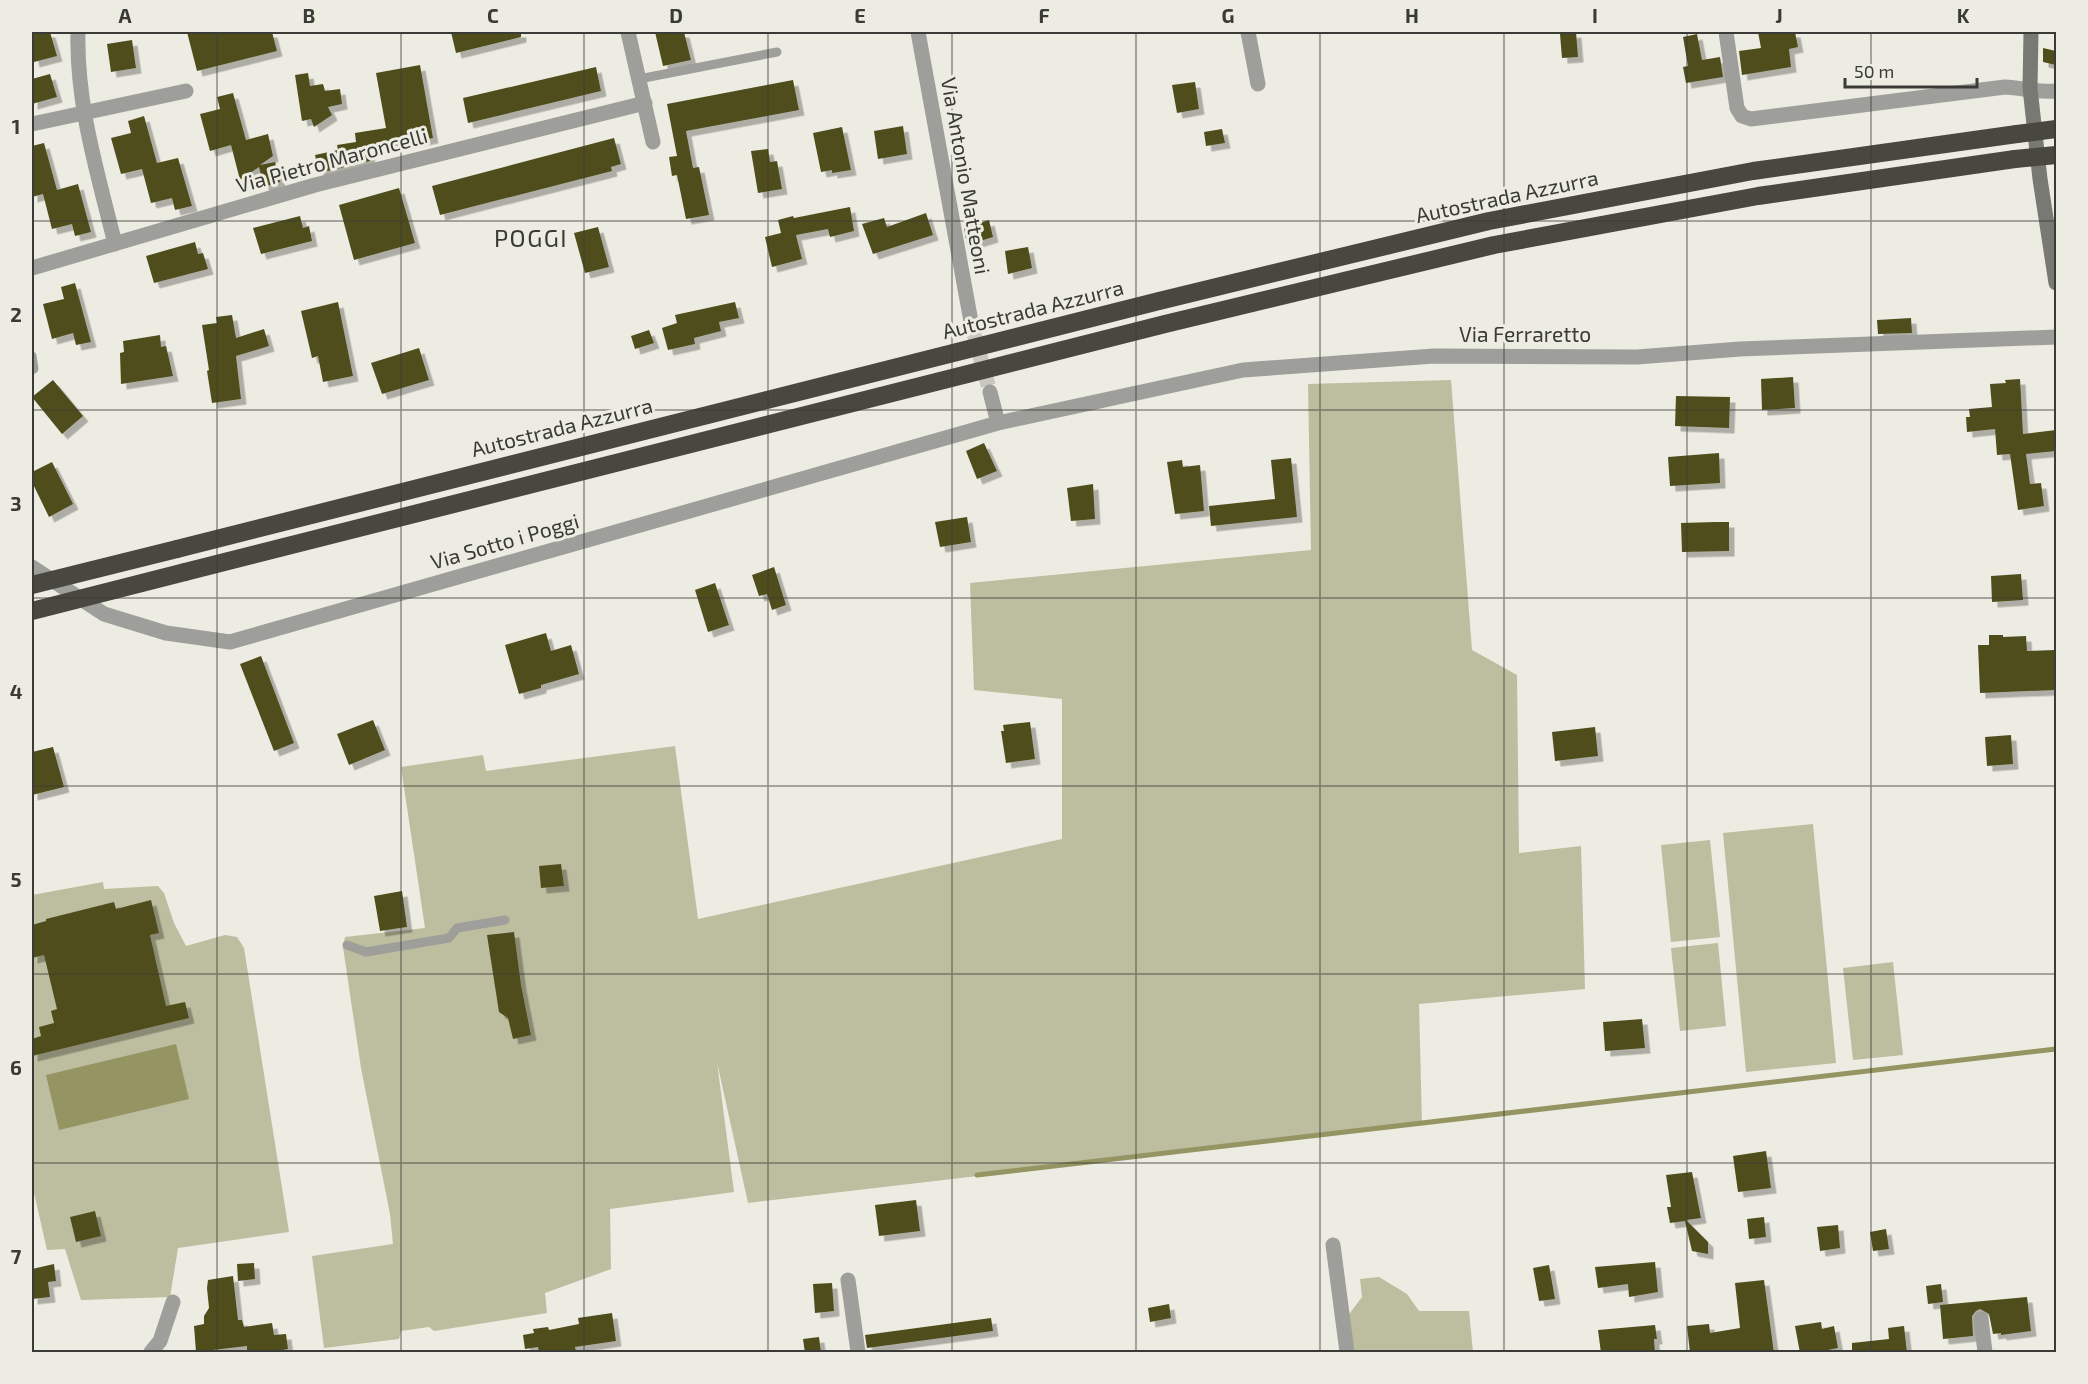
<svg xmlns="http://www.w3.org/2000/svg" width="2088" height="1384" font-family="'Exo 2',sans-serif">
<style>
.green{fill:#bdbd9f}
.water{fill:#959563}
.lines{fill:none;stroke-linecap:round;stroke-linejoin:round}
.stream{stroke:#959563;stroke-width:5}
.building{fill:#4f4e1e;filter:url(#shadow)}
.minor-tunnel{stroke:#c8c8c0;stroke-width:15;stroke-dasharray:15 8;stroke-linecap:butt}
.service{stroke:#9e9e9a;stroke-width:9}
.minor{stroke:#9e9e9a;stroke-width:15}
.secondary{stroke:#787973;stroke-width:15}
.motorway{stroke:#484840;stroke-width:18}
.motorway-bridge{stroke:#484840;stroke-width:18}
.grid{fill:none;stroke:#3a3a36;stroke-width:1.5;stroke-opacity:0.55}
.labels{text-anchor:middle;stroke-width:6;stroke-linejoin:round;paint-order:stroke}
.street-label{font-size:21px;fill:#3a3a36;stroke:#ecece2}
.quarter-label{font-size:24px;letter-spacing:1.5px;fill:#3a3a36;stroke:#ecece2}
.neatline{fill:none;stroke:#3a3a36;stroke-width:2}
.grid-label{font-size:20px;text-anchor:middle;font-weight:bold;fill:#3a3a36}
</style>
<defs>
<filter id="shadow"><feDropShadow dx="5.5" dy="5.5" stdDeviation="0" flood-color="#0004"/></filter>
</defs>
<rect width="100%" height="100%" fill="#ecece2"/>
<path class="green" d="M1451 380 1472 650 1517 675 1519 853 1581 846 1585 989 1419 1004 1422 1124 748 1203 717 1062 734 1192 610 1209 611 1269 545 1293 547 1313 434 1331 429 1327 401 1331 399 1339 324 1348 312 1256 393 1244 390 1214 361 1068 343 947 345 937 425 928 401 767 483 755 486 771 675 746 698 919 1062 839V699L974 690 970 583 1311 550 1308 384Z
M1813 824 1836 1063 1746 1072 1723 833Z
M1710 840 1720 937 1671 942 1661 845Z
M103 882 104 889 158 886 164 893 174 923 186 946 225 935 237 937 244 948 289 1232 178 1248 170 1297 81 1300 65 1249 47 1250 32 1184V895Z
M1718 943 1726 1026 1680 1031 1671 948Z
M1893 962 1903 1055 1853 1060 1843 968Z
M1379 1277 1407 1294 1419 1311H1469L1473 1352H1353L1347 1317 1362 1297 1360 1279Z"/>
<path class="water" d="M176 1044 189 1099 59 1130 46 1075Z"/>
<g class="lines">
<path class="stream" d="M977 1175 2056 1049"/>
</g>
<path class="building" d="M32 32H50L57 56 34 62 32 52Z
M187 32H272L277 51 197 71Z
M451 32H521V37L456 53Z
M655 32H684L691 60 663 66Z
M1576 32 1578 57 1562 58 1560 34Z
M1758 32H1795L1798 47 1789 49 1791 67 1742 75 1739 51 1761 48Z
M1697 34 1702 60 1720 57 1723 77 1686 83 1683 67 1688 66 1683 37Z
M132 40 136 68 111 72 107 44Z
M2043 48 2056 51V65L2043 62Z
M420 65 433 138 369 150 370 161 319 173 315 155 338 150 337 145 356 142 355 133 386 128 376 73Z
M596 67 601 91 468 123 463 98Z
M308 73 310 86 323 84 325 91 340 89 342 104 328 107 332 115 314 127 311 119 302 121 295 75Z
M50 74 57 97 32 104V79Z
M793 80 799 110 686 131 693 168 699 167 709 215 686 219 677 175 672 176 669 157 677 156 667 104Z
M1195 82 1199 109 1177 113 1172 85Z
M233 93 246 140 268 134 273 156 260 165 275 162 280 182 264 187 259 167 240 180 231 145 210 151 200 114 220 109 217 97Z
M144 116 157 163 178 158 192 206 175 210 172 198 151 203 142 169 121 174 111 138 131 133 128 121Z
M903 126 907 154 878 159 874 131Z
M842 127 851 170 832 173V170L821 172 813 133Z
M1222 129 1225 143 1206 146 1204 132Z
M614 138 621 164 611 167 612 171 440 215 432 186Z
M44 143 57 190 78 184 91 232 75 236 72 224 52 229 43 194 32 197V146Z
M768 149 770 162 777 161 782 189 758 193 751 151Z
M399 188 415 243 354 260 339 205Z
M850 207 854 231 830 237 828 229 796 235 802 259 772 267 765 237 781 233 778 220 793 216 794 218Z
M926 213 933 235 873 254 862 224 884 218 887 227Z
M300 216 303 228 309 226 312 241 261 254 253 228Z
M989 220 993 237 967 245 964 228Z
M598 227 609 267 585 273 574 233Z
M195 242 198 254 203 253 208 269 154 283 146 256Z
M1028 247 1032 268 1008 274 1005 251Z
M75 283 91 342 76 345 73 333 52 339 43 304 64 299 61 287Z
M338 302 353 376 323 382 318 356 312 358 301 311Z
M735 302 739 318 719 322 721 331 694 338 695 344 668 350 662 328 677 323 675 315Z
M232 315 236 338 264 329 269 346 236 356 241 399 212 403 207 371 209 370 202 325 217 323 216 317Z
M1911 318 1912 333 1878 334 1877 320Z
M649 330 654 343 635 349 631 336Z
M160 335 161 347 166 346 173 376 121 384 120 353 124 352 123 341Z
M419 348 429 380 382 394 371 363Z
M1793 377 1795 408 1762 410 1761 379Z
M2020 379 2023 434 2056 430V451L2026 454 2030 484 2041 483 2044 506 2018 510 2010 454 1997 455 1995 429 1967 432 1966 417H1970L1969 409 1992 407 1990 384 2006 383 2005 380Z
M53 380 83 416 62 434 32 397Z
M1676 396 1730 397 1729 428 1675 426Z
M984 443 997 471 977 479 966 451Z
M1719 453 1720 483 1670 486 1668 457Z
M1291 458 1297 517 1211 526 1209 506 1275 499 1271 460Z
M1182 460 1183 467 1200 465 1204 511 1175 514 1167 462Z
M52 462 73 504 49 517 32 482V472Z
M1093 484 1095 519 1071 521 1067 488Z
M967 517 971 542 940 547 935 522Z
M1715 522H1729V551L1682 552 1681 523Z
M774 567 786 605 772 610 767 594 759 596 752 575Z
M2021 574 2023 600 1992 602 1991 576Z
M715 583 729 625 708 632 695 590Z
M546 633 551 651 571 645 579 674 541 685V688L519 694 505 645Z
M1989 635H2003V637L2026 636 2027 651 2055 650 2056 690 1980 693 1978 645H1989Z
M261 656 294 743 274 751 240 664Z
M373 720 385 750 349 765 337 734Z
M1030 722 1035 759 1006 763 1001 731H1004L1003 725Z
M1595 727 1598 756 1555 761 1552 732Z
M2011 735 2013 764 1987 766 1985 737Z
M53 747 64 787 32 795V752Z
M561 864 564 886 541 888 539 866Z
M402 891 407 927 380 931 374 896Z
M151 900 159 933 150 935 166 1006 185 1002 189 1018 32 1056V1039L41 1036 39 1027 54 1023 51 1011 57 1009 44 955 32 958V925L46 921V919L114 902 116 909Z
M514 932 521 985 531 1035 513 1039 508 1018 499 1012 487 935Z
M1642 1019 1645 1048 1605 1051 1603 1022Z
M1766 1151 1771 1188 1738 1192 1733 1156Z
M1692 1172 1701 1218 1686 1220 1708 1242V1254L1692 1251 1685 1221 1670 1223 1667 1207H1671L1666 1175Z
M916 1200 920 1231 879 1236 875 1205Z
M95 1211 101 1236 76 1242 70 1217Z
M1764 1217 1766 1237 1749 1239 1747 1219Z
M1838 1225 1840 1248 1820 1251 1817 1227Z
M1886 1229 1889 1249 1873 1251 1870 1232Z
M1655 1262 1658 1292 1629 1297 1628 1284 1598 1288 1595 1267Z
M254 1263 255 1279 238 1281 237 1264Z
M54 1264 56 1281 48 1282 50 1297 32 1299V1269Z
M1549 1265 1555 1299 1539 1301 1533 1268Z
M233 1276 238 1320H242L244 1327 272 1323 274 1335 286 1334 288 1349 267 1353H247V1346L196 1352 194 1326 204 1324V1316L209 1308 207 1288 208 1280Z
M1764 1280 1774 1353H1690L1687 1326 1709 1324 1710 1333 1740 1328 1735 1283Z
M832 1283 834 1311 815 1313 813 1284Z
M1941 1284 1943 1302 1928 1304 1926 1286Z
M2027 1297 2031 1331 2001 1335V1333L1993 1334 1989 1314 1980 1309 1976 1311 1972 1316 1973 1336 1943 1339 1940 1305Z
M1169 1304 1171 1318 1150 1322 1148 1308Z
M612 1313 616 1341 575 1347 576 1351 567 1353H539L538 1347 525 1349 523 1335 534 1333 533 1329 548 1327 549 1330 579 1324 578 1318Z
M991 1318 993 1331 867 1348 865 1335Z
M1821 1322 1822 1329 1834 1326 1838 1348 1813 1353H1800L1795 1326Z
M1655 1325 1657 1339H1654L1655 1353H1601L1598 1330Z
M1904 1326 1907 1353H1852V1343L1889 1339 1888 1328Z
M819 1337 821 1353H805L803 1339Z"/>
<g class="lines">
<path class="minor-tunnel" d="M972 327 990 392"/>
<path class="service" d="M639 79 777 52
M32 356 34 369 32 370
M347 945 366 952 449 938 457 928 505 920"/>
<path class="minor" d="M78 32C76 104 98 174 115 244
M628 32 653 142
M918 32 972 327
M1248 32 1258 84
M1726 32 1737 108 1742 116 1751 119 2005 87C2023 88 2040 93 2056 91
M32 124 186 91
M32 268 315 185 645 103
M990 392 998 423
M32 567 104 614 166 633 230 642 998 423 1243 370 1434 356 1637 357 1740 349 2056 337
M1333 1245 1347 1352
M848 1280 858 1352
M1981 1319 1985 1352
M151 1352 160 1341 173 1302"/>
<path class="secondary" d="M2031 32 2030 88 2040 179 2056 283"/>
<path class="motorway" d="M177 549 1159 301 1489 221 1753 171 2017 134
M185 572 1165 324 1494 245 1758 196 2015 159"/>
<path class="motorway-bridge" d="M2017 134 2056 129
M2015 159 2056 155
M32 585 177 549
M32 611 185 572"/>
</g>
<path class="grid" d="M217 32V1352M401 32V1352M584 32V1352M768 32V1352M952 32V1352M1136 32V1352M1320 32V1352M1504 32V1352M1687 32V1352M1871 32V1352M32 221H2056M32 410H2056M32 598H2056M32 786H2056M32 974H2056M32 1163H2056"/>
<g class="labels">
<g class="street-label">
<text transform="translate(332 161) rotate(-15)" y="7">Via Pietro Maroncelli</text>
<text transform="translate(965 176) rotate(80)" y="7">Via Antonio Matteoni</text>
<text transform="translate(1507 197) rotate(-12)" y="7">Autostrada Azzurra</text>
<text transform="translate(1033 310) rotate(-14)" y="7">Autostrada Azzurra</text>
<text x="1525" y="342">Via Ferraretto</text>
<text transform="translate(562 428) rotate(-14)" y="7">Autostrada Azzurra</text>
<text transform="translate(505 542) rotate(-16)" y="7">Via Sotto i Poggi</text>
</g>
<g class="quarter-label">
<text x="531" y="247">POGGI</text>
</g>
</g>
<rect width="2088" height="1384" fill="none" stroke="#ecece2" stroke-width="66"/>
<path d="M1845 78v9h132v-9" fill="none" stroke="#3a3a36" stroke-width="3"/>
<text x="1854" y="78" font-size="18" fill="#3a3a36" stroke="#ecece2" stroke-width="4.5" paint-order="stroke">50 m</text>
<rect x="33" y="33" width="2022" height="1318" class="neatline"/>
<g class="grid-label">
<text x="125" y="23">A</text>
<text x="309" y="23">B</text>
<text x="493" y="23">C</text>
<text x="676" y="23">D</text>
<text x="860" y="23">E</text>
<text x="1044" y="23">F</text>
<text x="1228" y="23">G</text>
<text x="1412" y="23">H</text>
<text x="1595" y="23">I</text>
<text x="1779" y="23">J</text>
<text x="1963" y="23">K</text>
<text x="16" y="134">1</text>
<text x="16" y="322">2</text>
<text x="16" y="511">3</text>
<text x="16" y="699">4</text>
<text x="16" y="887">5</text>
<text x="16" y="1075">6</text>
<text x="16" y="1264">7</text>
</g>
</svg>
